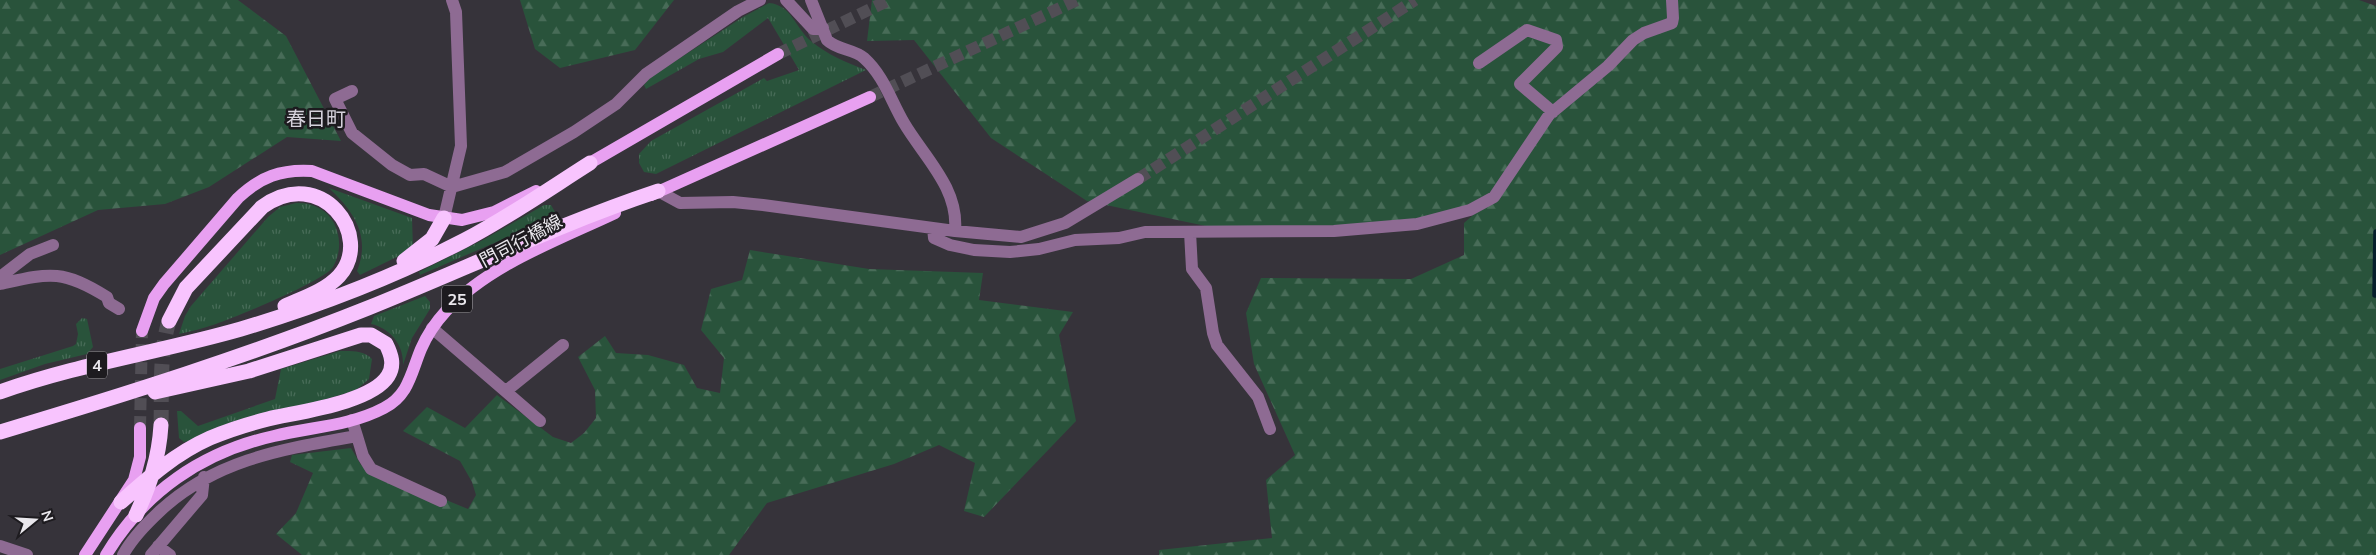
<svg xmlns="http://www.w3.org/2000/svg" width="2376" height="555" font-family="Mulish,'Noto Sans JP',sans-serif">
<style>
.grass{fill:url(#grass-tufts)}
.forest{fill:url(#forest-firs)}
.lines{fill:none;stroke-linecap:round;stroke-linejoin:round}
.stream{stroke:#061f2c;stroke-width:5.5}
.minor-tunnel{stroke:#514e55;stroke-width:12;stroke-dasharray:12 6;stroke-linecap:butt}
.major-tunnel{stroke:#514e55;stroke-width:12;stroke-dasharray:12 6;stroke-linecap:butt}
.highway-tunnel{stroke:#514e55;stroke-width:15;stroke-dasharray:15 8;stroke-linecap:butt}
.minor{stroke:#8e6b93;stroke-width:12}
.major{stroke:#e8a0f1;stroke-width:12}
.highway{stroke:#f8c4fe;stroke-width:15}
.labels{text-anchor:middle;stroke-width:5;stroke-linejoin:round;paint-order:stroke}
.shield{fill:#1d1b1f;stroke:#acaaae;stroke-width:1}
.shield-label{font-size:16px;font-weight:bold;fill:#e9e7ec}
.street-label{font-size:18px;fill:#e9e7ec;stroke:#1d1b1f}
.quarter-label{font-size:20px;fill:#d5d1db;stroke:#1d1b1f}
</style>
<defs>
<pattern id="grass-tufts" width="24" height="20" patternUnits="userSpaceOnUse" patternTransform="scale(1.25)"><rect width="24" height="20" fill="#29533b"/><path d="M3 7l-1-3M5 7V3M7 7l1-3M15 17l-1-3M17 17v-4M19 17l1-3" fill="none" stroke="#486c58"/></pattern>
<pattern id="forest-firs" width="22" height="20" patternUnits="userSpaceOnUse" patternTransform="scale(1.25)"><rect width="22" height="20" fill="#29533b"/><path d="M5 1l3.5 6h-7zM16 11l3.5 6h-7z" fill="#486c58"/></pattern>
</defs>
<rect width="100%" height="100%" fill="#36333a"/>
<path class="grass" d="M769 3C792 5 795 28 811 41 828 55 845 62 866 70L656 174 644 172 639 163V154L651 141 764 78 767 81 799 70 768 18 723 52 699 59 646 89 644 85 651 77 743 17Z
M329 188 412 218 413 249 360 275 357 271C371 236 354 212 329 188Z
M296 203C311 202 327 209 334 223 341 237 341 253 333 267 324 281 236 317 216 324 205 328 192 331 179 334L185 316 191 306 268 217 280 207Z
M544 205H551L555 212 552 218 420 275 419 272 483 240Z
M425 296 430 302V309L412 338 403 365C404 345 390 328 371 324L374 316Z
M82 318 87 319 93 347 87 354 45 364 0 380V369L73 346 76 344 78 334 76 324Z
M340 351C350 351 364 350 372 359L369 379 356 390 189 441 184 442 179 438 177 411H181L198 426 275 399 281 369Z"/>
<path class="forest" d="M0 0H238L286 36 341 141 287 137 209 187 165 204 98 210 0 255Z
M520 0H674L635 50 560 68 535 49Z
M872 0H2359L2376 6V555H1159V550L1272 538 1266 480 1295 455 1254 364 1246 313 1261 278 1411 279 1464 255V223L1480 209 1402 231 1239 233 1087 201 991 138 914 40 867 41Z
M750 250 869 269 983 273 979 300 1073 312 1059 335 1076 421 984 517 964 511 975 463 939 445 894 464 767 503 729 555H302L276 534 296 513 313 473 290 462 292 455 351 448 361 465 468 509 476 495 472 482 460 461 403 431 427 407 465 428 497 395 553 437 571 443 584 433 596 418 595 390 578 357 605 336 616 353 648 355 684 365 697 388 720 393 724 358 701 330 711 289 742 280Z"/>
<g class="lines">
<path class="stream" d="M2375 295 2376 232"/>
<path class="minor-tunnel" d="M1138 179 1415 0"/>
<path class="major-tunnel" d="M778 54 889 0
M870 97 1077 0
M140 428 142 331"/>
<path class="highway-tunnel" d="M161 425C162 390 159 354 169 321"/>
<path class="minor" d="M786 0 813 29 823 28
M811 0 827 40C837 50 854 49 864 58 884 76 891 101 904 123 924 157 959 188 955 231
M1479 63 1527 30 1556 40 1557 47 1520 84 1553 112
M352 91 335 99 352 133 392 165 410 175 424 174 452 187 505 172 574 132 616 104 646 74 738 11 760 0
M658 191 680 203 733 202 763 205 955 231 1021 237 1065 223 1138 179
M444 218 461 146 456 12 452 0
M933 228 934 238 950 245 974 250 1010 252 1039 249 1075 240 1119 238 1145 232 1334 231 1417 224 1470 210 1494 197 1549 115 1608 66 1633 40 1644 33 1672 23 1673 18 1672 0
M1190 232 1192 269 1206 288 1213 333 1217 345 1258 397 1270 429
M0 277 30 254 53 245
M0 284C50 273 62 269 107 297L109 303 119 309
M432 328 540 421
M506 391 563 345
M357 436 363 456 371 469 441 501
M0 546 27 555
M158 546 170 555
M123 555C132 538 146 524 160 511 216 459 284 449 357 436L352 420
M151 555 202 495 204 477"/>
<path class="major" d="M583 167 778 54
M651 195 870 97
M142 331 154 298 164 284 238 198C260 177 281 169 312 171L429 215 462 220 494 212 536 191
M85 555 134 480 140 457V428
M106 555C144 492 202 452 274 436 311 427 350 426 384 408 409 395 411 373 421 349 427 335 435 323 446 311 490 264 558 240 615 213"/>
<path class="highway" d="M404 261 432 239 444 218
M169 321 186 288 262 207C321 164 375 236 339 276 325 291 303 298 285 306
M0 392C78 364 161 352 241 329 318 306 394 277 465 240 509 217 549 189 590 163
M0 432C124 395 248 356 368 308 465 269 559 224 658 191
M121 502C149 477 176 453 210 438 229 430 248 424 268 419 297 412 371 403 388 376 395 365 391 354 386 344L371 335H361L249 371 155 392
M136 515C150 485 159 458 161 425"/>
</g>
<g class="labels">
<g class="shield">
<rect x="442" y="285.5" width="30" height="27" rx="4"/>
<rect x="87" y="351.5" width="20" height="27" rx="4"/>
</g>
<g class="shield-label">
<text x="457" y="305">25</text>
<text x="97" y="371">4</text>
</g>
<g class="street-label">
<text transform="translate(521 241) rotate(-28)" y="6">門司行橋線</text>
</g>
<g class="quarter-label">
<text x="316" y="126">春日町</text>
</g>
</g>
<g transform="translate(35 520) rotate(72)" stroke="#1d1b1f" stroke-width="4" paint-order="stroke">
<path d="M0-4L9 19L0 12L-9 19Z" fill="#e9e7ec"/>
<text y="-8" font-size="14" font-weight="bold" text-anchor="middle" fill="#e9e7ec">N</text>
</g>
</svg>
